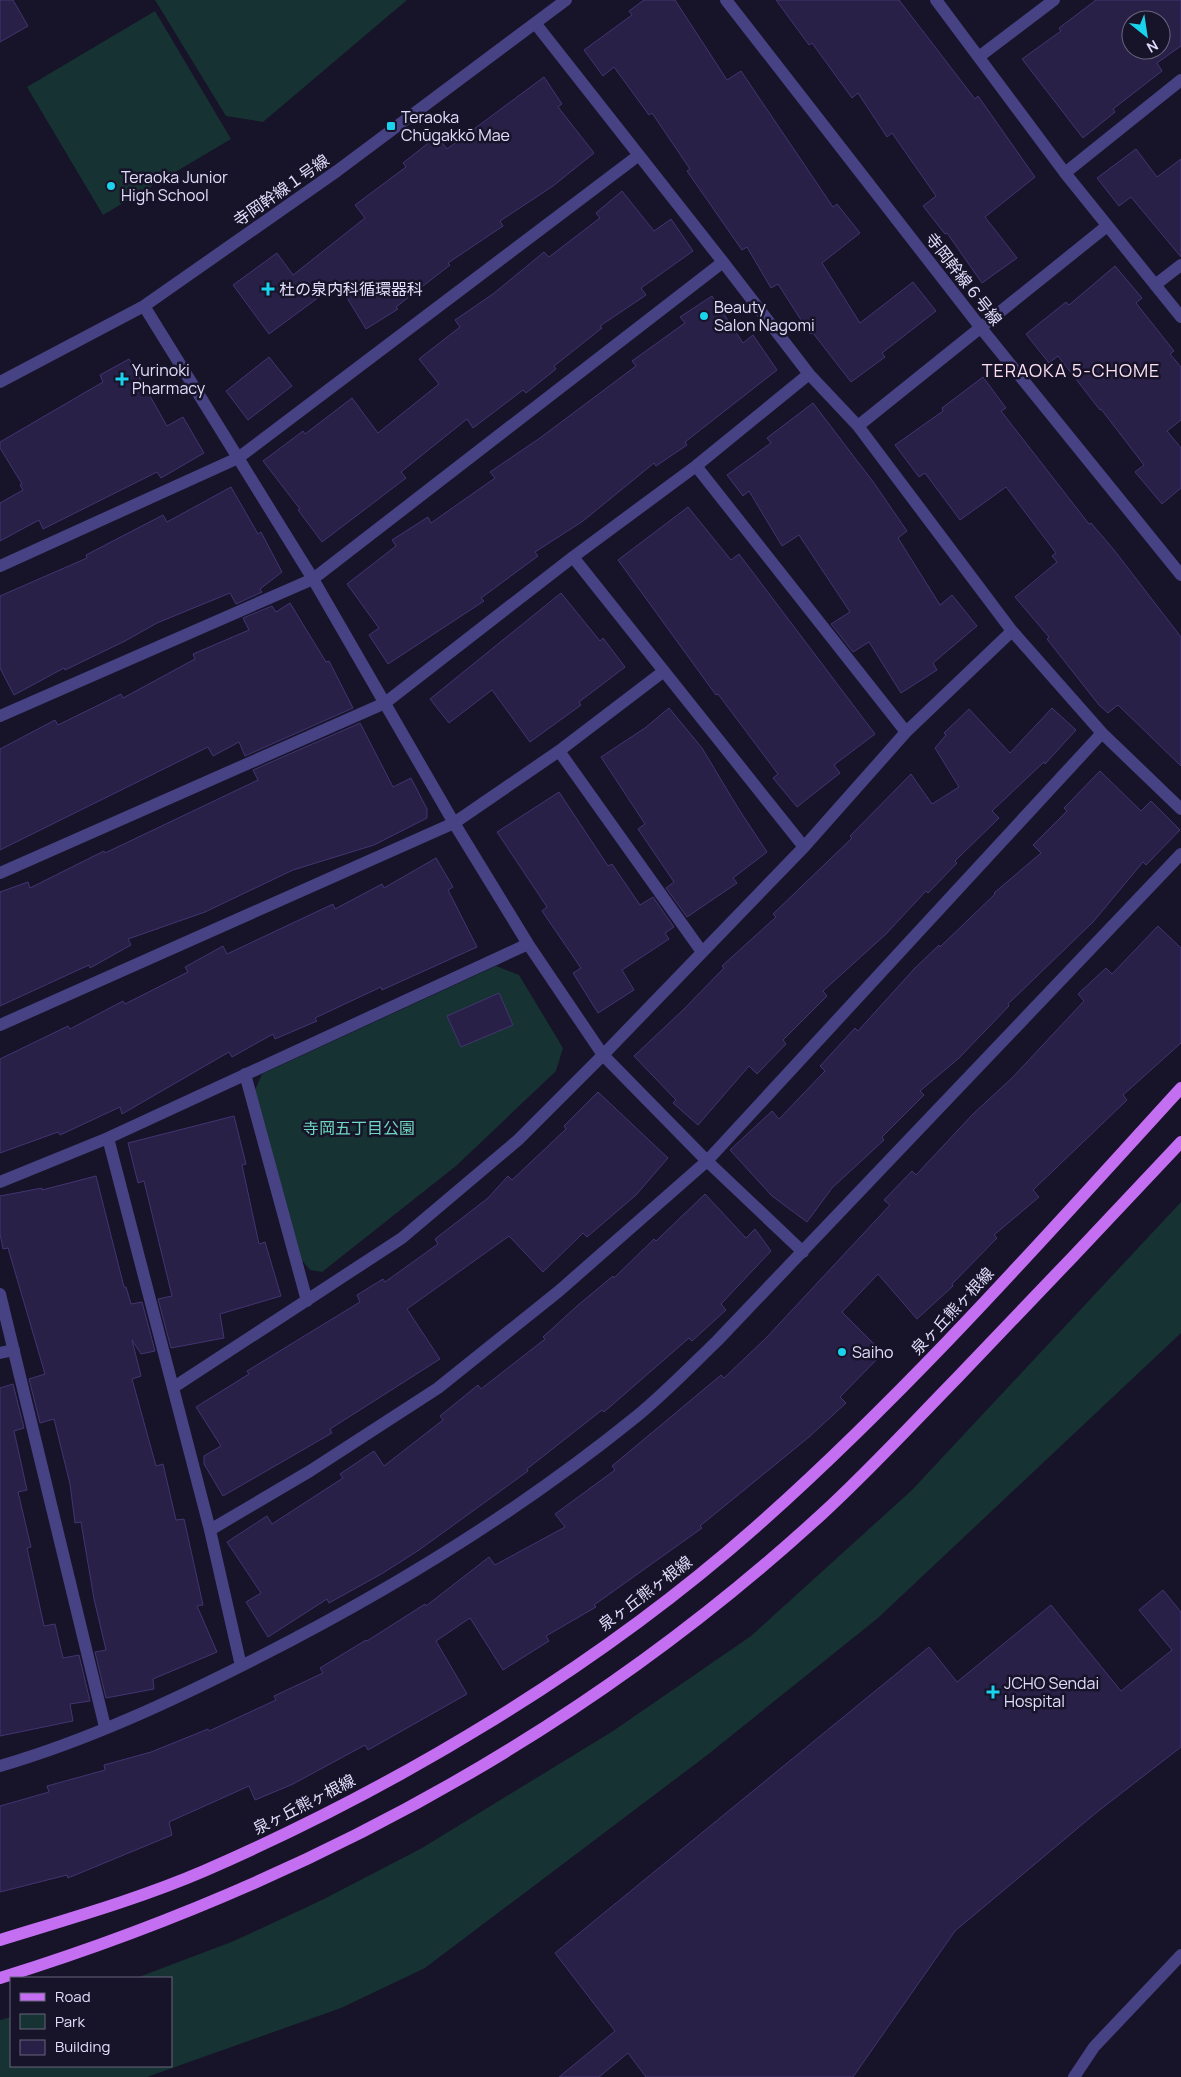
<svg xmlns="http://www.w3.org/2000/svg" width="1181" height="2077" font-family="Manrope,'Noto Sans JP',sans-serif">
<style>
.green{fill:#163232}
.building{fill:#292048;stroke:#423572;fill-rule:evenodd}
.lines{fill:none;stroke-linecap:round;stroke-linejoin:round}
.minor{stroke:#464283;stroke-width:12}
.major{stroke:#c46ef2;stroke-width:12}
.poi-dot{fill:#1ad2eb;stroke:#171328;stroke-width:2}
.labels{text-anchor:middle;stroke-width:5;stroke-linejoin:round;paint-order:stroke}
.poi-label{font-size:16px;fill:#e1ddfc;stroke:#171328;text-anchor:start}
.street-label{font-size:16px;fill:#e1ddfc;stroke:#171328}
.park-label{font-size:16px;fill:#6ed7bf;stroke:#171328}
.neighbourhood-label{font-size:18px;letter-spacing:1px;fill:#fcdff1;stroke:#171328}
</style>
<rect width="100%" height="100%" fill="#171328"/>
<path class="green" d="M155 0H407L263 122 226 116Z
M155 11 231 139 103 215 27 87Z
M496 966 519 975 563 1048 556 1071 456 1166 322 1272 310 1270 300 1258 255 1090 262 1074Z
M1181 1202V1333L878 1618 706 1756 425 1968 341 2008 147 2077H0V2020L11 2017V2066H171V1978H136L234 1941 322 1900 422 1848 613 1731 751 1636 912 1490Z"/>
<path class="building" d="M0 0H13L28 26 0 42Z
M644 0H675L727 80 741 71 833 207 837 204 860 233 822 263 860 323 913 282 936 311 882 353 885 357 851 382 813 333 810 334 778 284 771 288 747 247 742 250 687 171 690 169 652 113 649 115 614 67 603 76 584 50 632 15 629 11Z
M776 0H899L975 99 978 96 1035 177 985 217 1017 258 982 283 947 233 945 234 923 206 936 196 892 133 887 137 858 93 852 98 812 43 809 45Z
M1096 0H1181V46L1157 63 1162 71 1113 109 1115 112 1083 138 1022 59 1061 31 1059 28ZM1131 20H1161V50H1131Z
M544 77 562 104 558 107 594 153 553 186 500 221 503 226 448 263 450 265 396 307 398 309 366 329 338 283 269 334 233 285 277 253 293 275 365 218 355 205 406 167 403 163 437 136 447 149Z
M1136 149 1157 177 1181 159V257L1131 197 1119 206 1097 178Z
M622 191 654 231 671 219 693 251 641 288 646 295 600 326 602 328 554 366 556 369 526 393 523 390 473 428 467 419 401 472 406 478 322 542 298 510 300 509 263 461 303 431 305 434 352 398 378 433 439 384 419 359 460 327 455 320 493 294 544 252 549 257 600 218 596 213Z
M1115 266 1142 298 1136 303 1174 351 1170 354 1181 367V420L1167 431 1181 448V488L1162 504 1135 472 1144 465 1101 409 1100 410 1058 356 1049 363 1026 334 1066 302 1069 305Z
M712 296 743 343 753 335 777 370 685 442 687 445 656 466 654 463 583 521 535 552 538 556 481 598 484 601 388 664 369 635 379 628 347 584 396 546 392 540 428 517 431 523 495 478 490 472 540 438 636 366 632 361 685 323 680 317Z
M269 357 292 386 248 420 226 391Z
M129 359 167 426 183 417 204 453 161 478 157 472 43 529 39 520 0 541V503L23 490 20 485 22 484 0 448V442L103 382 100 375Z
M983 377 1006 408 1001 411 1089 524 1091 523 1114 550 1181 637V766L1118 705 1108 713 1099 705 1047 639 1049 637 1015 597 1057 562 1052 556 1056 553 1006 487 960 520 925 473 919 477 895 445 943 411 942 408Z
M813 403 874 483 907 531 898 538 940 605 952 595 977 626 933 663 937 670 901 693 869 642 853 652 831 624 850 612 799 535 782 546 749 491 743 496 727 475 771 443 767 438Z
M231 487 258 534 261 532 282 572 260 589 262 592 236 604 230 593 157 623 125 641 65 670 64 668 14 695 0 668V596L87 558 86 555 163 515 167 522Z
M688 507 731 560 739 554 875 734 834 765 840 773 797 807 773 778 778 774 718 694 716 695 618 560Z
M561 593 600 641 603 638 625 667 579 702 581 705 530 742 492 690 449 723 430 699Z
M290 603 326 662 329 661 353 708 245 756 239 742 213 756 208 747 0 850V749L55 720 58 725 121 694 123 698 195 659 193 654 249 630 243 618 272 606 276 612Z
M669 708 702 748 738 808 767 852 733 878 737 883 687 917 666 888 674 882 638 829 645 824 601 757 645 728Z
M1052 708 1076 730 1045 764 1044 762 992 811 999 818 955 861 957 863 928 893 926 891 886 934 823 991 827 996 783 1040 786 1044 757 1074 749 1066 698 1125 673 1103 676 1100 634 1056 683 1010 724 968 722 966 776 917 773 914 852 838 850 836 911 774 932 804 959 787 935 748 946 735 944 733 969 709 1010 753Z
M360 723 393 787 411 778 427 809V818L374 845 293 870 205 912 128 939 131 945 90 968 89 965 0 1006V892L28 882 30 888 104 851 105 853 258 780 253 770Z
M1100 771 1141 811 1151 801 1180 830 1146 865 1143 862 1093 922 1008 1004 1009 1006 959 1058 920 1091 924 1095 882 1137 884 1140 832 1188 807 1222 772 1196 730 1150 772 1111 779 1119 825 1071 820 1066 855 1028 858 1031 914 969 939 945 940 947 995 894 994 893 1041 853 1033 845 1067 811 1064 808Z
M559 792 608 866 612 864 640 905 653 897 674 927 665 933 669 939 622 970 634 990 598 1013 573 973 581 968 542 911 547 907 497 832Z
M436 858 453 887 448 890 477 947 382 990 381 987 315 1018 317 1021 275 1039 273 1034 232 1057 229 1052 122 1114 120 1107 60 1135 58 1132 0 1153V1059L68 1026 70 1029 123 1001 125 1004 188 972 185 967 223 946 227 954 333 904 335 909 382 884 384 888Z
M1158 926 1181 948V1043L1123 1095 1127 1100 1033 1190 1039 1197 994 1235 997 1238 952 1284 953 1286 917 1319 878 1274 842 1312 883 1353 840 1397 846 1403 809 1437 700 1526 702 1528 594 1605 596 1607 546 1636 549 1641 503 1670 470 1618 436 1641 467 1694 368 1750 365 1745 293 1784 255 1800 249 1786 169 1822 172 1835 68 1878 67 1875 0 1892V1806L49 1792 47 1786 105 1770 104 1765 151 1752 208 1729 209 1731 276 1700 274 1696 323 1673 320 1668 366 1640 367 1641 425 1604 426 1606 489 1557 495 1565 565 1527 555 1514 615 1470 612 1466 721 1375 724 1378 766 1338 890 1205 884 1200 912 1171 916 1175 973 1114 1013 1077 1084 1001 1078 994 1106 968 1112 974Z
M499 993 513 1025 461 1047 447 1016Z
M598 1092 668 1158 636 1195 587 1237 583 1233 543 1272 509 1236 407 1309 440 1359 330 1429 332 1433 223 1496 204 1464V1456L221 1446 196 1407 249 1374 247 1371 360 1302 357 1295 383 1279 385 1282 438 1244 435 1239 488 1198 508 1176 512 1180 566 1129 564 1126Z
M234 1116 246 1164 242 1165 259 1244 265 1242 281 1296 220 1314 224 1338 171 1348 158 1299 172 1296 144 1181 138 1183 128 1143Z
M96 1176 124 1287H126L131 1304 142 1302 155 1351 141 1354 132 1340 141 1376 132 1379 156 1466 163 1464 176 1520 184 1519 203 1605 197 1606 217 1652 153 1679 154 1689 106 1698 95 1652 106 1650 94 1599 81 1522 75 1523 70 1484 54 1419 40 1423 29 1379 45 1374 8 1248 3 1249 0 1234V1196L42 1188V1190Z
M705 1194 746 1238 755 1229 771 1251 721 1304 726 1310 692 1341 689 1338 604 1412 602 1410 527 1469 528 1471 419 1550 383 1573 329 1603 327 1599 268 1637 246 1602 261 1593 227 1542 267 1516 272 1524 343 1478 340 1474 374 1451 384 1466 443 1420 440 1416 478 1385 481 1389 545 1339 543 1337 577 1306 613 1276 614 1278 654 1239 656 1241Z
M13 1384 24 1428 14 1431 27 1490 18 1492 31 1547 27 1548 44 1626 55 1624 63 1658 79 1655 90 1701 70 1704 73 1721 0 1736V1388Z
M1163 1590 1181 1612V1747L1097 1812 955 1931 853 2077H646L628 2053 599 2077H559L615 2031 555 1953 929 1647 957 1682 1051 1605 1121 1691 1172 1650 1139 1610Z"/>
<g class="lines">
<path class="minor" d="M726 0 981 328 1181 575
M936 0 1065 173 1181 317
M535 23 723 262 809 374 858 426 1012 631 1102 733 1181 809
M980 56 1054 0
M1065 173 1181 80
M1155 285 1181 265
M144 306 313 579 454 823 528 944 603 1055 707 1161 803 1252
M0 382 144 306 337 171 566 0
M858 426 1107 226
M696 466 906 732
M573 557 804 847
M0 566 238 458 639 155
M0 716 313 579 723 262
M559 751 702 952
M0 873 385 703 573 557 696 466 809 374
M0 1025 454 823 559 751 664 671
M245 1074 307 1301
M108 1138 210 1530 241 1666
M0 1182 108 1138 528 944
M0 1294 105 1727
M0 1353 14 1350
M174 1387 402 1238 518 1140 603 1055 804 847 906 732 1012 631
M210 1530 310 1471 438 1388 559 1291 707 1161 1102 733
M0 1766C89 1740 174 1700 257 1658 391 1590 520 1511 637 1416 665 1393 691 1366 717 1341L1181 854
M1074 2077 1094 2047 1181 1955"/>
<path class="major" d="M0 1940C68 1919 139 1899 204 1871 399 1786 598 1667 757 1526 909 1391 1044 1238 1181 1088
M0 1978C306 1883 585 1731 822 1514 869 1471 913 1423 957 1378 1032 1300 1107 1221 1181 1142"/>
</g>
<g class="poi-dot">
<rect x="386" y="121" width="10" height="10" rx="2.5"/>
<circle cx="111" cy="186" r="5"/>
<path d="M265.5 281.5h5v5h5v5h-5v5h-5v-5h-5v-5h5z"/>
<circle cx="704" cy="316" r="5"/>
<path d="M119.5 371.5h5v5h5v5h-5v5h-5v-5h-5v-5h5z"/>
<circle cx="842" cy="1352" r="5"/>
<path d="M990.5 1684.5h5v5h5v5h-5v5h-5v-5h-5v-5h5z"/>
</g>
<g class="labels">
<g class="poi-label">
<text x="401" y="123">Teraoka<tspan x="401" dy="18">Chūgakkō Mae</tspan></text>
<text x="121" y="183">Teraoka Junior<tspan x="121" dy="18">High School</tspan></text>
<text x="279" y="295">杜の泉内科循環器科</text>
<text x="714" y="313">Beauty<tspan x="714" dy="18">Salon Nagomi</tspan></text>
<text x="132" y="376">Yurinoki<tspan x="132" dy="18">Pharmacy</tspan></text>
<text x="852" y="1358">Saiho</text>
<text x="1004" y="1689">JCHO Sendai<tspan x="1004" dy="18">Hospital</tspan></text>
</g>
<g class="street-label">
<text transform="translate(281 190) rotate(-35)" y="6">寺岡幹線１号線</text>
<text transform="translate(964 279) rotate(52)" y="6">寺岡幹線６号線</text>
<text transform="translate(952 1311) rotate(-47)" y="6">泉ヶ丘熊ヶ根線</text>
<text transform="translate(645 1593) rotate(-37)" y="6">泉ヶ丘熊ヶ根線</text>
<text transform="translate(304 1804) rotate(-27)" y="6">泉ヶ丘熊ヶ根線</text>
</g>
<g class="park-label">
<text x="359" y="1134">寺岡五丁目公園</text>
</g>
<g class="neighbourhood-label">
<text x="1071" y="377">TERAOKA 5-CHOME</text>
</g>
</g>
<rect x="10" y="1977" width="162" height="90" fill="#171328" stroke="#68647d"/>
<rect x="20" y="1993" width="25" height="8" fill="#c46ef2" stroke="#68647d"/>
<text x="55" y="2002" font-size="15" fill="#e1ddfc">Road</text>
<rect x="20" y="2014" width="25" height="15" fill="#163232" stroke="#68647d"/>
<text x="55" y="2027" font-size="15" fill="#e1ddfc">Park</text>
<rect x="20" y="2040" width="25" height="15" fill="#292048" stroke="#68647d"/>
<text x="55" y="2052" font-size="15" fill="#e1ddfc">Building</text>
<g transform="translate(1146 35) rotate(150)"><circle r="24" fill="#171328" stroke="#68647d"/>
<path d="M0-4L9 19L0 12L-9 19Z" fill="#1ad2eb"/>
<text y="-8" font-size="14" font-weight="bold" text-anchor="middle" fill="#e1ddfc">N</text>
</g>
</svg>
